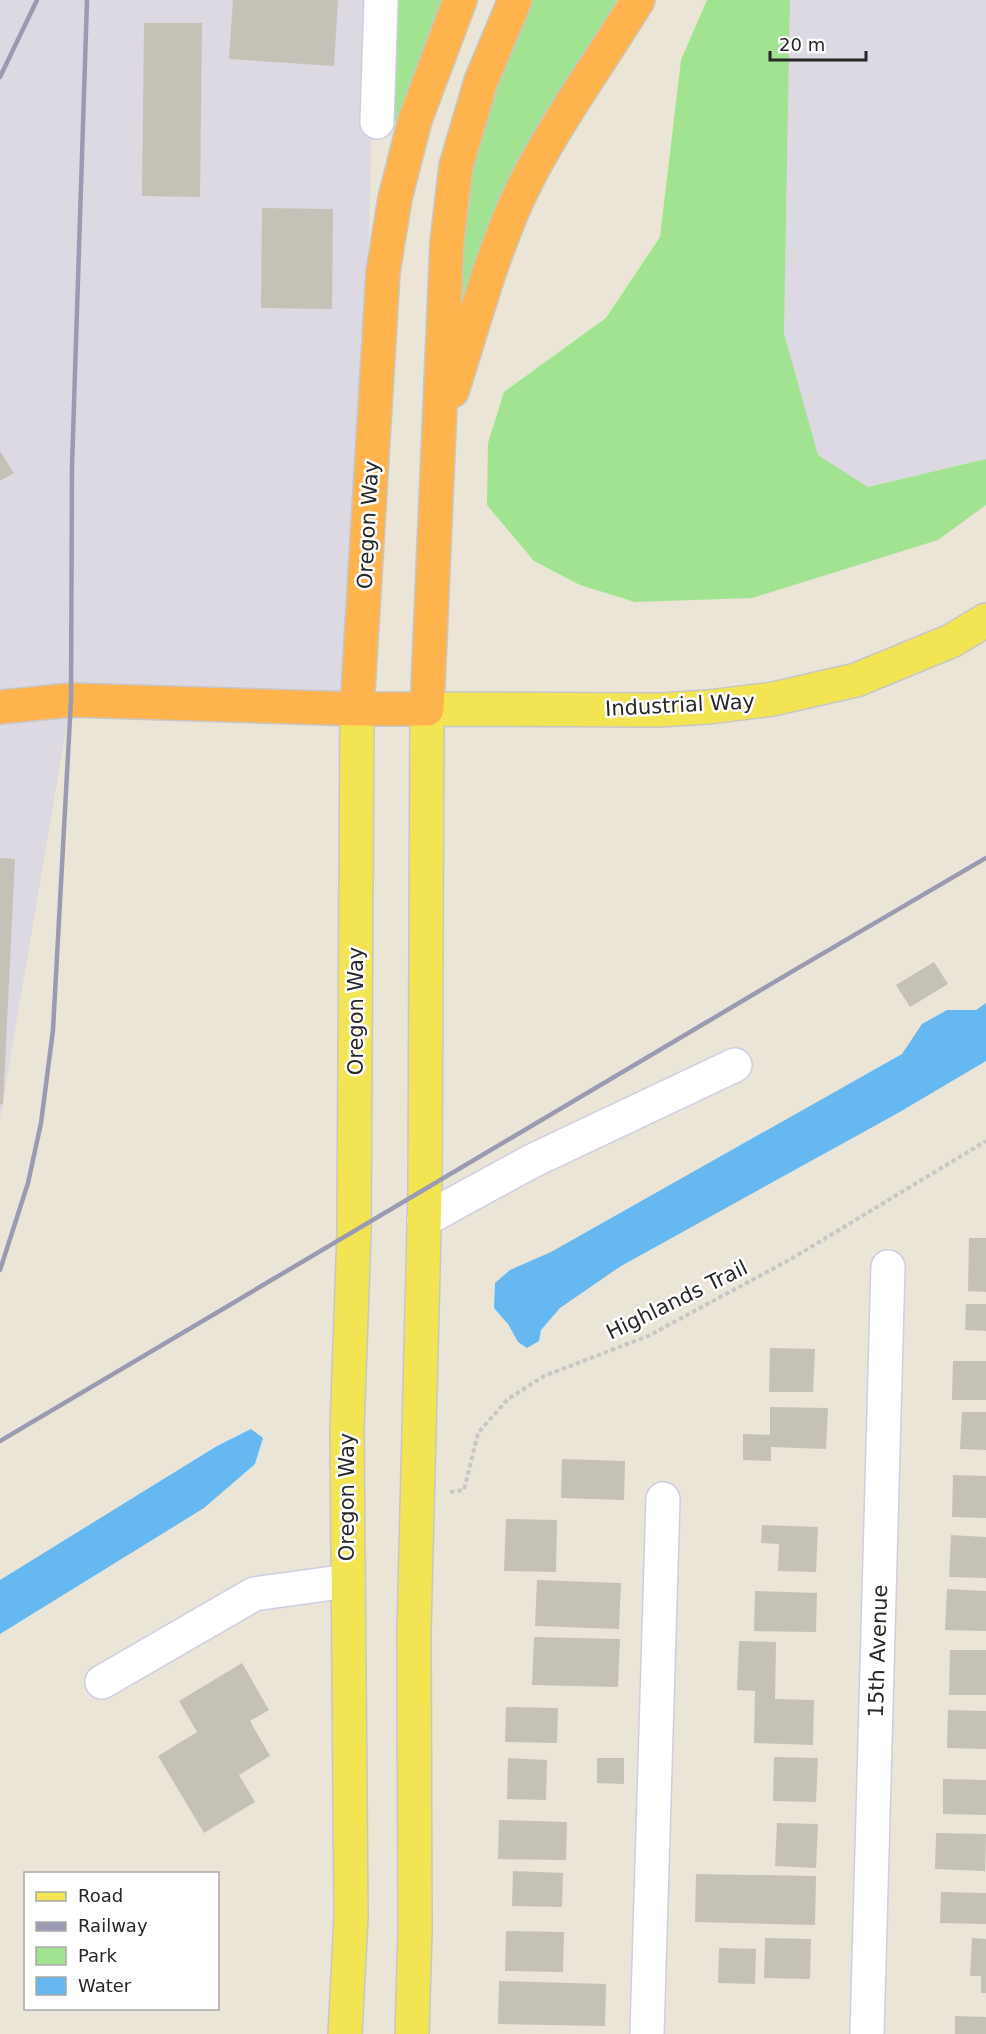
<svg xmlns="http://www.w3.org/2000/svg" width="986" height="2034" font-family="'DejaVu Sans',sans-serif">
<style>
.industrial{fill:#ddd9e2}
.green{fill:#a2e391}
.water{fill:#66b8f1}
.building{fill:#c5c1b7}
.lines{fill:none;stroke-linecap:round;stroke-linejoin:round}
.minor-casing{stroke:#cdcee1;stroke-width:36}
.major-casing{stroke:#c7c7c7;stroke-width:36}
.highway-casing{stroke:#c7c7c7;stroke-width:36}
.path{stroke:#c7c7c7;stroke-width:4;stroke-dasharray:4.5 3;stroke-linecap:butt}
.minor{stroke:#fff;stroke-width:33}
.major{stroke:#f3e453;stroke-width:33}
.highway{stroke:#ffb34d;stroke-width:33}
.rail{stroke:#9a9bb2;stroke-width:4.5}
.labels{text-anchor:middle;stroke-width:5;stroke-linejoin:round;paint-order:stroke}
.street-label{font-size:21px;fill:#272727;stroke:#fff}
</style>
<rect width="100%" height="100%" fill="#eae5d7"/>
<path class="industrial" d="M0 0H375L357 709 71 700 0 1119Z
M790 0H986V459L867 487 818 455 784 333Z"/>
<path class="green" d="M381 0H460L415 120 377 122Z
M515 0H638L566 109 439 432 447 242Z
M707 0H790L784 333 818 455 868 487 986 459V505L938 540 752 598 635 602 580 585 534 561 487 505 488 443 504 392 606 318 660 237 681 60Z"/>
<path class="water" d="M986 1003V1061L898 1113 621 1266 560 1308 541 1330 539 1341 527 1348 518 1342 508 1324 494 1308 495 1283 510 1270 551 1252 902 1054 922 1024 947 1010H976Z
M251 1429 263 1438 255 1464 204 1508 0 1634V1580L217 1446Z"/>
<path class="building" d="M233 0H338L334 66 229 59Z
M144 23H202L200 197 142 196Z
M262 208 333 209 332 309 261 308Z
M0 451 14 473 0 481Z
M0 858 15 859 3 1105 0 1104Z
M934 962 948 984 910 1007 896 985Z
M969 1238H986V1292L968 1291Z
M966 1304H986V1331L965 1330Z
M770 1348 815 1349 813 1392H769Z
M953 1361H986V1400H952Z
M770 1407 828 1408 826 1449 771 1447V1461L743 1460V1434L770 1435Z
M962 1412H986V1450L960 1449Z
M562 1459 625 1461 624 1500 561 1498Z
M953 1475 986 1476V1518L952 1517Z
M506 1519 557 1520 556 1572 504 1571Z
M762 1525 818 1527 816 1572 778 1571 779 1544 761 1543Z
M951 1535 986 1537V1578L949 1577Z
M537 1580 621 1583 619 1629 535 1626Z
M947 1589 986 1591V1631L945 1630Z
M755 1591 817 1593 816 1632 754 1631Z
M534 1637 620 1639 618 1687 532 1685Z
M739 1641 776 1642 775 1699 814 1700 813 1745 754 1743 755 1691 737 1690Z
M950 1650H986V1695H949Z
M242 1663 269 1710 250 1721 270 1756 239 1775 255 1802 204 1833 158 1756 197 1732 179 1701Z
M506 1707 558 1708 557 1743 505 1742Z
M948 1710 986 1711V1749L947 1748Z
M774 1757 818 1758 816 1802 773 1801Z
M508 1758 547 1760 546 1800 507 1799Z
M597 1758H624V1784L597 1783Z
M943 1779 986 1780V1815L943 1814Z
M499 1820 567 1822 566 1860 498 1859Z
M777 1823 818 1824 816 1868 775 1866Z
M936 1833 986 1834 985 1871 935 1869Z
M513 1871 563 1873 562 1907 512 1906Z
M696 1874 816 1876 815 1925 695 1922Z
M941 1892 986 1893V1924L940 1923Z
M506 1931 564 1932 563 1972 505 1971Z
M765 1938 811 1939 810 1979 764 1978Z
M972 1938 986 1939V1993H981V1976H970Z
M719 1948 756 1949 755 1984 718 1983Z
M499 1981 606 1984 605 2026 498 2024Z
M955 2016 986 2017V2034H955Z"/>
<g class="lines">
<g class="minor-casing">
<path id="minor" d="M377 122 381 0
M424 1220 532 1161 735 1065
M102 1682 254 1594 348 1581
M647 2034 663 1499
M867 2034 888 1267"/>
</g>
<g class="major-casing">
<path id="major" d="M345 2034 351 1917 347 1430 354 1232 357 709
M412 2034 415 1931 414 1631 425 1190 427 709 660 710 708 707 773 699 856 680 951 641 986 620"/>
</g>
<g class="highway-casing">
<path id="highway" d="M452 391C473 326 492 253 521 192 554 124 599 64 638 0
M0 707 71 700 357 709H427L447 242 456 166 481 81 515 0
M357 709 383 272 395 198 415 120 460 0"/>
</g>
<path class="path" d="M450 1492 464 1490 478 1433 508 1399 544 1376 648 1336 791 1259 986 1141"/>
<use href="#minor" class="minor"/>
<use href="#major" class="major"/>
<use href="#highway" class="highway"/>
<path class="rail" d="M0 77 37 0
M0 1270 28 1183 41 1123 53 1030 71 700 72 466 87 0
M0 1441C329 1247 656 1050 986 858"/>
</g>
<g class="labels">
<g class="street-label">
<text transform="translate(368 525) rotate(-87)" y="7">Oregon Way</text>
<text transform="translate(680 705) rotate(-3)" y="7">Industrial Way</text>
<text transform="translate(356 1011) rotate(-90)" y="7">Oregon Way</text>
<text transform="translate(677 1300) rotate(-26)" y="7">Highlands Trail</text>
<text transform="translate(347 1497) rotate(-90)" y="7">Oregon Way</text>
<text transform="translate(878 1651) rotate(-88)" y="7">15th Avenue</text>
</g>
</g>
<rect x="24" y="1872" width="195" height="138" fill="#ffffff" stroke="#a9a9a9" stroke-width="1.5"/>
<rect x="36" y="1892" width="30" height="9" fill="#f3e453" stroke="#a9a9a9" stroke-width="1.5"/>
<text x="78" y="1902" font-size="18" fill="#272727">Road</text>
<rect x="36" y="1922" width="30" height="9" fill="#9a9bb2" stroke="#a9a9a9" stroke-width="1.5"/>
<text x="78" y="1932" font-size="18" fill="#272727">Railway</text>
<rect x="36" y="1947" width="30" height="18" fill="#a2e391" stroke="#a9a9a9" stroke-width="1.5"/>
<text x="78" y="1962" font-size="18" fill="#272727">Park</text>
<rect x="36" y="1977" width="30" height="18" fill="#66b8f1" stroke="#a9a9a9" stroke-width="1.5"/>
<text x="78" y="1992" font-size="18" fill="#272727">Water</text>
<path d="M770 51v9h96v-9" fill="none" stroke="#272727" stroke-width="3"/>
<text x="779" y="51" font-size="18" fill="#272727" stroke="#ffffff" stroke-width="4.5" paint-order="stroke">20 m</text>
</svg>
